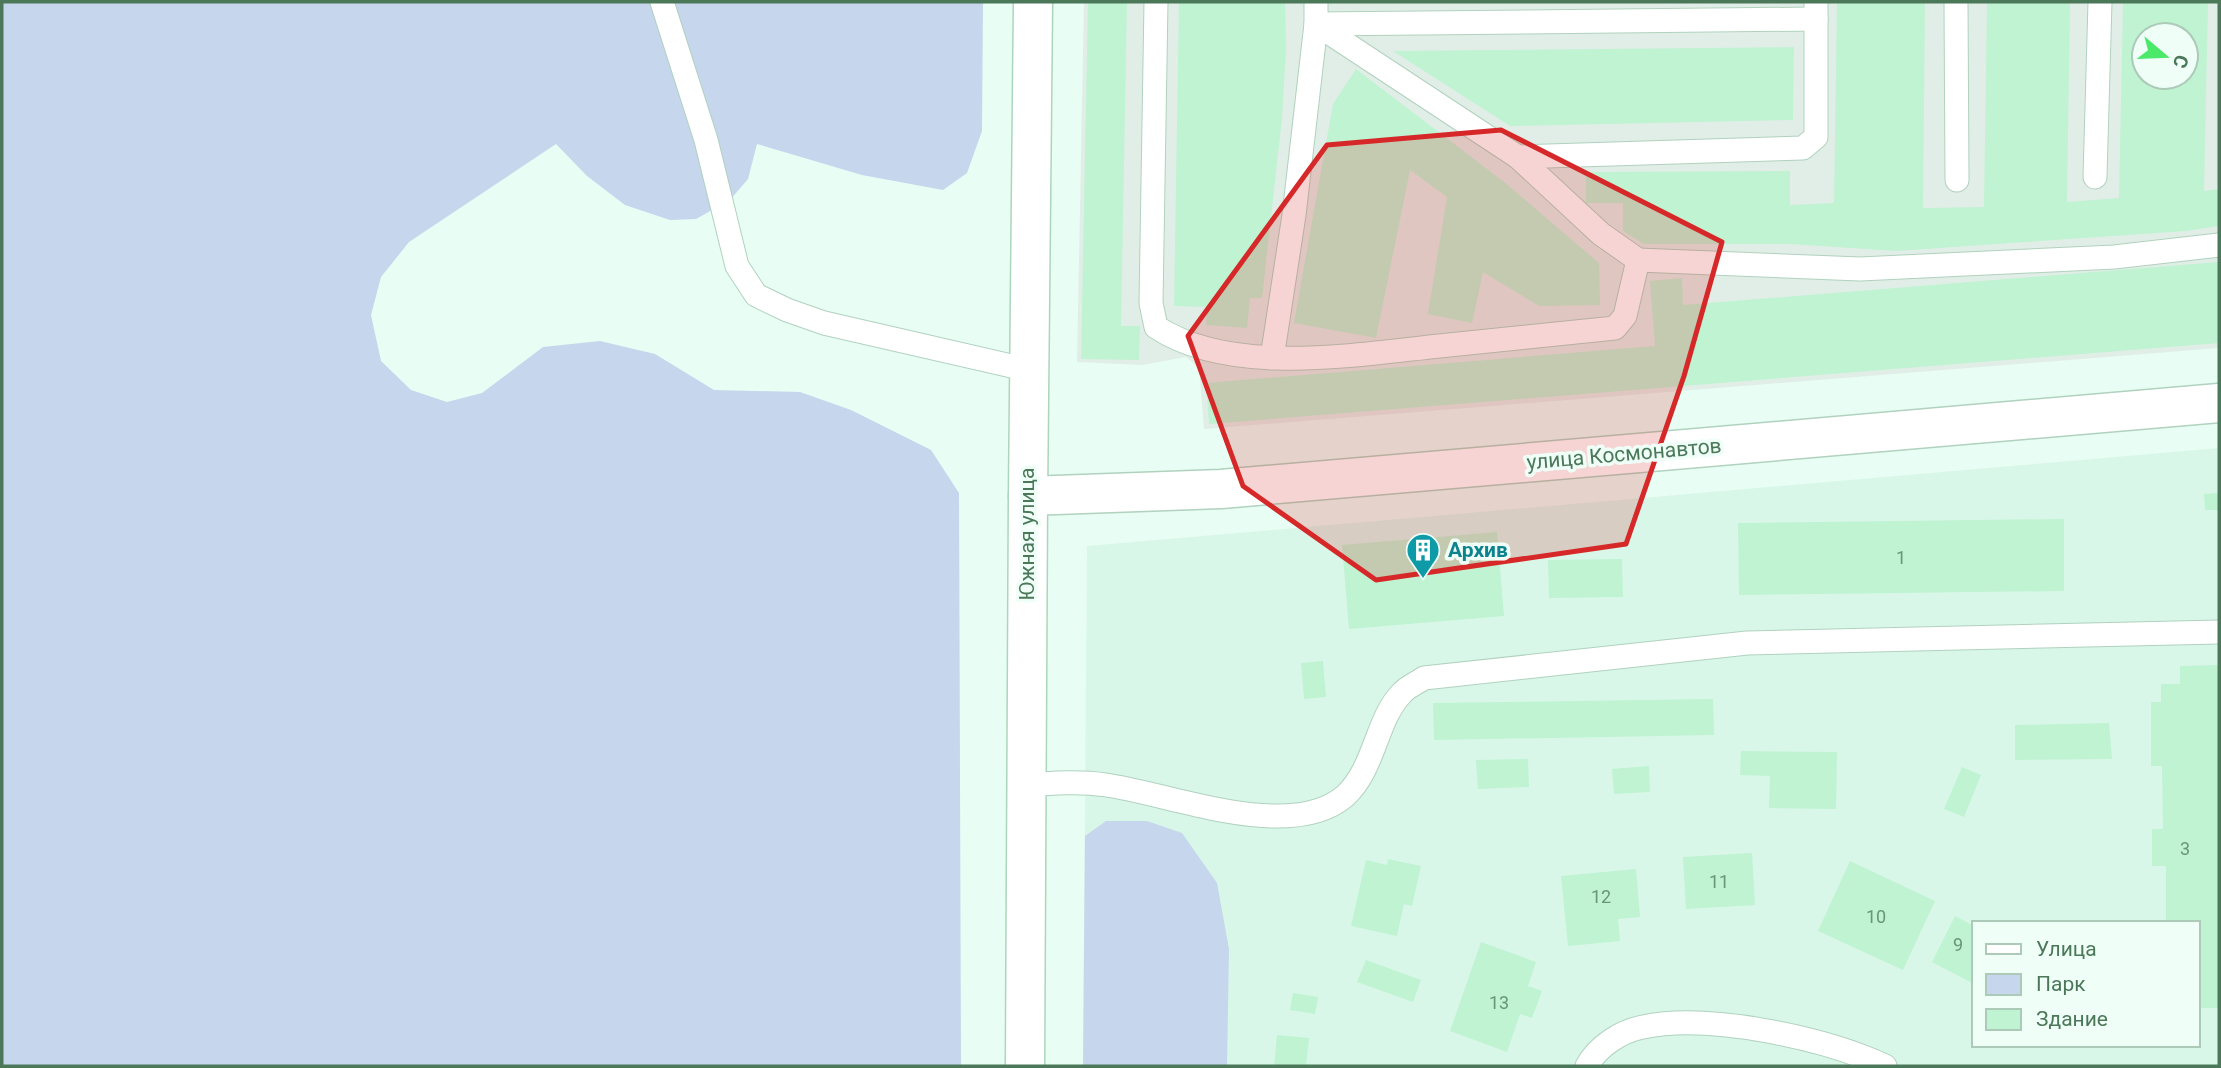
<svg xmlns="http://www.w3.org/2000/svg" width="2221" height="1068" font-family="Roboto,sans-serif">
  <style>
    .residential { fill: #d9f7e9; fill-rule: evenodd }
    .industrial { fill: #e1eee7; fill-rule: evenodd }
    .green { fill: #c6d6ec }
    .building { fill: #bff3d2; fill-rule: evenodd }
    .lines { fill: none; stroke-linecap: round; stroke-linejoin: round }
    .service-casing { stroke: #b0d2be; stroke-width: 25 }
    .minor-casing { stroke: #b0d2be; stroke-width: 41 }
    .secondary-casing { stroke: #add5bd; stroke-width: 41 }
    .service { stroke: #fff; stroke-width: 23 }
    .minor { stroke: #fff; stroke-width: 38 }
    .secondary { stroke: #fff; stroke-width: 38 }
    .marked { fill: #d62828; fill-opacity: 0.2; stroke: #d62828; stroke-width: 5; stroke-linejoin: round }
    .labels { text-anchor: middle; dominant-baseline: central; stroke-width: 7; stroke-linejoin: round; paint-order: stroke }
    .number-label { font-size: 18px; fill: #689777 }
    .street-label { font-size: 21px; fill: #4b7859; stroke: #effff8 }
    .culture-label { font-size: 21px; font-weight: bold; fill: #0d838f; stroke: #effff8; text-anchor: start }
  </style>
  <rect width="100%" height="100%" fill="#e8fdf4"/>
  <path class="residential" d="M 2219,448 L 2219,1066 L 1083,1066 L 1087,546 ZM 1974,923 L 2198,923 L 2198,1045 L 1974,1045 Z"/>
  <path class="industrial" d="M 1084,2 L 2219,2 L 2219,348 L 1204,429 L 1199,368 L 1186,357 L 1142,365 L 1077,362 ZM 2144,35 L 2186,35 L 2186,77 L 2144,77 Z"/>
  <g class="green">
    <path d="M 2,2 L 983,2 L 982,131 L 967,173 L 943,190 L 862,175 L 757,144 L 748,179 L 730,200 L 696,219 L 670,220 L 625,205 L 587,176 L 556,144 L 409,242 L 381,277 L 371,315 L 381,361 L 411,390 L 447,402 L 482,393 L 543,347 L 600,341 L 655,354 L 714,390 L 800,392 L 851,410 L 931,450 L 959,493 L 961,1066 L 2,1066 Z"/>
    <path d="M 1106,821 L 1147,821 L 1182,833 L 1217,883 L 1229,949 L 1227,1066 L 1083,1066 L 1085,836 Z"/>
  </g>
  <g class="building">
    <path d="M 1088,2 L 1127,2 L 1121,326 L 1140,326 L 1139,360 L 1081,359 Z"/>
    <path d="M 1179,2 L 1285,2 L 1286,49 L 1282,118 L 1262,298 L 1250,298 L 1247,328 L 1206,325 L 1207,307 L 1174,306 Z"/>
    <path d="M 1837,2 L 1925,2 L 1923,208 L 1984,207 L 1987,2 L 2070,2 L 2067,202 L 2119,198 L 2123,2 L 2208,2 L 2204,191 L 2219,189 L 2219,226 L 2186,231 L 1896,251 L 1791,244 L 1644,244 L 1623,231 L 1623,203 L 1586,203 L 1586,172 L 1790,171 L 1790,205 L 1834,203 ZM 2144,35 L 2186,35 L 2186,77 L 2144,77 Z"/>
    <path d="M 1794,47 L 1793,120 L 1510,126 L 1393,51 Z"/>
    <path d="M 1356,69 L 1504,182 L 1599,263 L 1600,305 L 1539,306 L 1483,272 L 1472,323 L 1428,314 L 1447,197 L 1410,170 L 1376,338 L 1294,323 L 1333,104 Z"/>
    <path d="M 2219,262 L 2219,343 L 1209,424 L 1206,383 L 1655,346 L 1650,281 L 1682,278 L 1683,305 Z"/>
    <path d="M 2219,493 L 2219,510 L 2205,510 L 2204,494 Z"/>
    <path d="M 2064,519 L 2064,591 L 1739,595 L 1738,523 Z"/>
    <path d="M 1497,532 L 1504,616 L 1349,629 L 1342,545 Z"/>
    <path d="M 1622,559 L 1623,597 L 1549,598 L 1548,560 Z"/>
    <path d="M 1323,661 L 1326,697 L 1304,699 L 1301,663 Z"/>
    <path d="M 2219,665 L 2219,1008 L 2198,1008 L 2198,923 L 2166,923 L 2166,866 L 2152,866 L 2152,829 L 2163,829 L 2162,766 L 2151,766 L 2151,702 L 2161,702 L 2161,684 L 2180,684 L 2180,666 Z"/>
    <path d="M 1713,699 L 1714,735 L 1434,740 L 1433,703 Z"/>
    <path d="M 2109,723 L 2112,759 L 2015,760 L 2015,725 Z"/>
    <path d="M 1741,751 L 1837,752 L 1836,809 L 1769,808 L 1770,776 L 1740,775 Z"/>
    <path d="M 1528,759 L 1529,787 L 1478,789 L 1476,760 Z"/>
    <path d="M 1649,766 L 1650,792 L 1614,794 L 1612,769 Z"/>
    <path d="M 1962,767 L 1981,775 L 1964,817 L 1944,809 Z"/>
    <path d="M 1752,853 L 1755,905 L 1686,909 L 1683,857 Z"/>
    <path d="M 1388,859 L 1421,866 L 1412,906 L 1404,904 L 1397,936 L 1351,926 L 1366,860 L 1387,865 Z"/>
    <path d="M 1850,861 L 1935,901 L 1903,970 L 1818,931 Z"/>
    <path d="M 1636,869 L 1640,917 L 1618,919 L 1620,941 L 1568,946 L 1561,876 Z"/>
    <path d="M 1955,916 L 1974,926 L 1974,984 L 1932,962 Z"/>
    <path d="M 1481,942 L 1536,962 L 1528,986 L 1542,991 L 1532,1018 L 1520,1014 L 1507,1052 L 1450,1031 Z"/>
    <path d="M 1366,960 L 1421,980 L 1413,1002 L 1357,982 Z"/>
    <path d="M 1293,993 L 1318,997 L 1315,1014 L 1290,1010 Z"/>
    <path d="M 1277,1035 L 1309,1038 L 1306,1066 L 1274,1066 Z"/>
  </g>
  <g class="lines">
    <defs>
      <g id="service">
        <path d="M 662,2 L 706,140 L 737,266 L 756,295 L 787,310 L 824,323 L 1029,370"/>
        <path d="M 1156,2 L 1151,303 L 1156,327 C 1231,376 1354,355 1439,346 C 1498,340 1556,334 1615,328 L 1625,316 L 1638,260 L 1860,269 L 2114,257 L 2219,245"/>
        <path d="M 1316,2 L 1316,24 L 1816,19"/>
        <path d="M 1956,2 L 1957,180"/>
        <path d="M 1518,157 L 1601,234 L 1638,260"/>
        <path d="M 2095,177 L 2100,2"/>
        <path d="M 1272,358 L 1294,215 L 1316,24 L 1518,157 L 1803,148 L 1816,137 L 1816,2"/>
        <path d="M 1026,785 C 1052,783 1080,781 1106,785 C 1171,794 1290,843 1345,796 C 1375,769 1376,719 1402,693 C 1407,687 1417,683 1424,678 L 1747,643 L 2219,632"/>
        <path d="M 1587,1066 C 1597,1047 1621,1031 1643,1027 C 1709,1013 1824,1038 1885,1066"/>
      </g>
      <path id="minor" d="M 1028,496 L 1221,489 L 2219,403"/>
      <path id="secondary" d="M 1025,1066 L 1028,496 L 1033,2"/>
    </defs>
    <use href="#service" class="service-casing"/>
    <use href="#minor" class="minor-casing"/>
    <use href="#secondary" class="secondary-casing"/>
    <use href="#service" class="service"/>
    <use href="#minor" class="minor"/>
    <use href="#secondary" class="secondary"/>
  </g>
  <path class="marked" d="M 1501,130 L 1722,242 L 1684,376 L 1626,544 L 1376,580 L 1243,486 L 1188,336 L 1327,145 Z"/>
  <defs>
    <symbol id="building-pin" viewBox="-11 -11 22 30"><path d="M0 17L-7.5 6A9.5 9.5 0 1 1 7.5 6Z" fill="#0f9aa8" stroke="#effff8"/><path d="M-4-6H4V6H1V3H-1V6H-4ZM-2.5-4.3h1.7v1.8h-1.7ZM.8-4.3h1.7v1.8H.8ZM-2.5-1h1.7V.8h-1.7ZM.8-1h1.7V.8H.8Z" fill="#fff"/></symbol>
  </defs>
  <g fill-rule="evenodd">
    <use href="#building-pin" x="1404" y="531" width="38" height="52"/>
  </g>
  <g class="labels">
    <g class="number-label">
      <text x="1901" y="557">1</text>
      <text x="2185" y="848">3</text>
      <text x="1719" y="881">11</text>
      <text x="1601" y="896">12</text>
      <text x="1876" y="916">10</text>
      <text x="1958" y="944">9</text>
      <text x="1499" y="1002">13</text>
    </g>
    <g class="street-label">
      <text transform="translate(1624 454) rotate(-5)">улица Космонавтов</text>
      <text transform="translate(1027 534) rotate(-90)">Южная улица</text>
    </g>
    <g class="culture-label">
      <text x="1448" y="550">Архив</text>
    </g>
  </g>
  <rect width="2221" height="1068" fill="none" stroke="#4b7859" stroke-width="7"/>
  <rect x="1972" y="921" width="228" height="126" fill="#effff8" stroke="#adc9b8" stroke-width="2"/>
  <rect x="1986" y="944" width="35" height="10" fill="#ffffff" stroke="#adc9b8" stroke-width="2"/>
  <text x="2036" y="956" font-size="21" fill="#4b7859">Улица</text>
  <rect x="1986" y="974" width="35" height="21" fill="#c6d6ec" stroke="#adc9b8" stroke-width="2"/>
  <text x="2036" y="991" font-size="21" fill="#4b7859">Парк</text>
  <rect x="1986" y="1009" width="35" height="21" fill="#bff3d2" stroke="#adc9b8" stroke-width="2"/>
  <text x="2036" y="1026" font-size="21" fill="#4b7859">Здание</text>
  <g transform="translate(2165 56) rotate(109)"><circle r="33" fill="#effff8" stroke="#adc9b8" stroke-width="2"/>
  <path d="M0-5L12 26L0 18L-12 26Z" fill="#4be969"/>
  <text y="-10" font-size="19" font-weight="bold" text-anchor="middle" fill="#4b7859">С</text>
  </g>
</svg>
